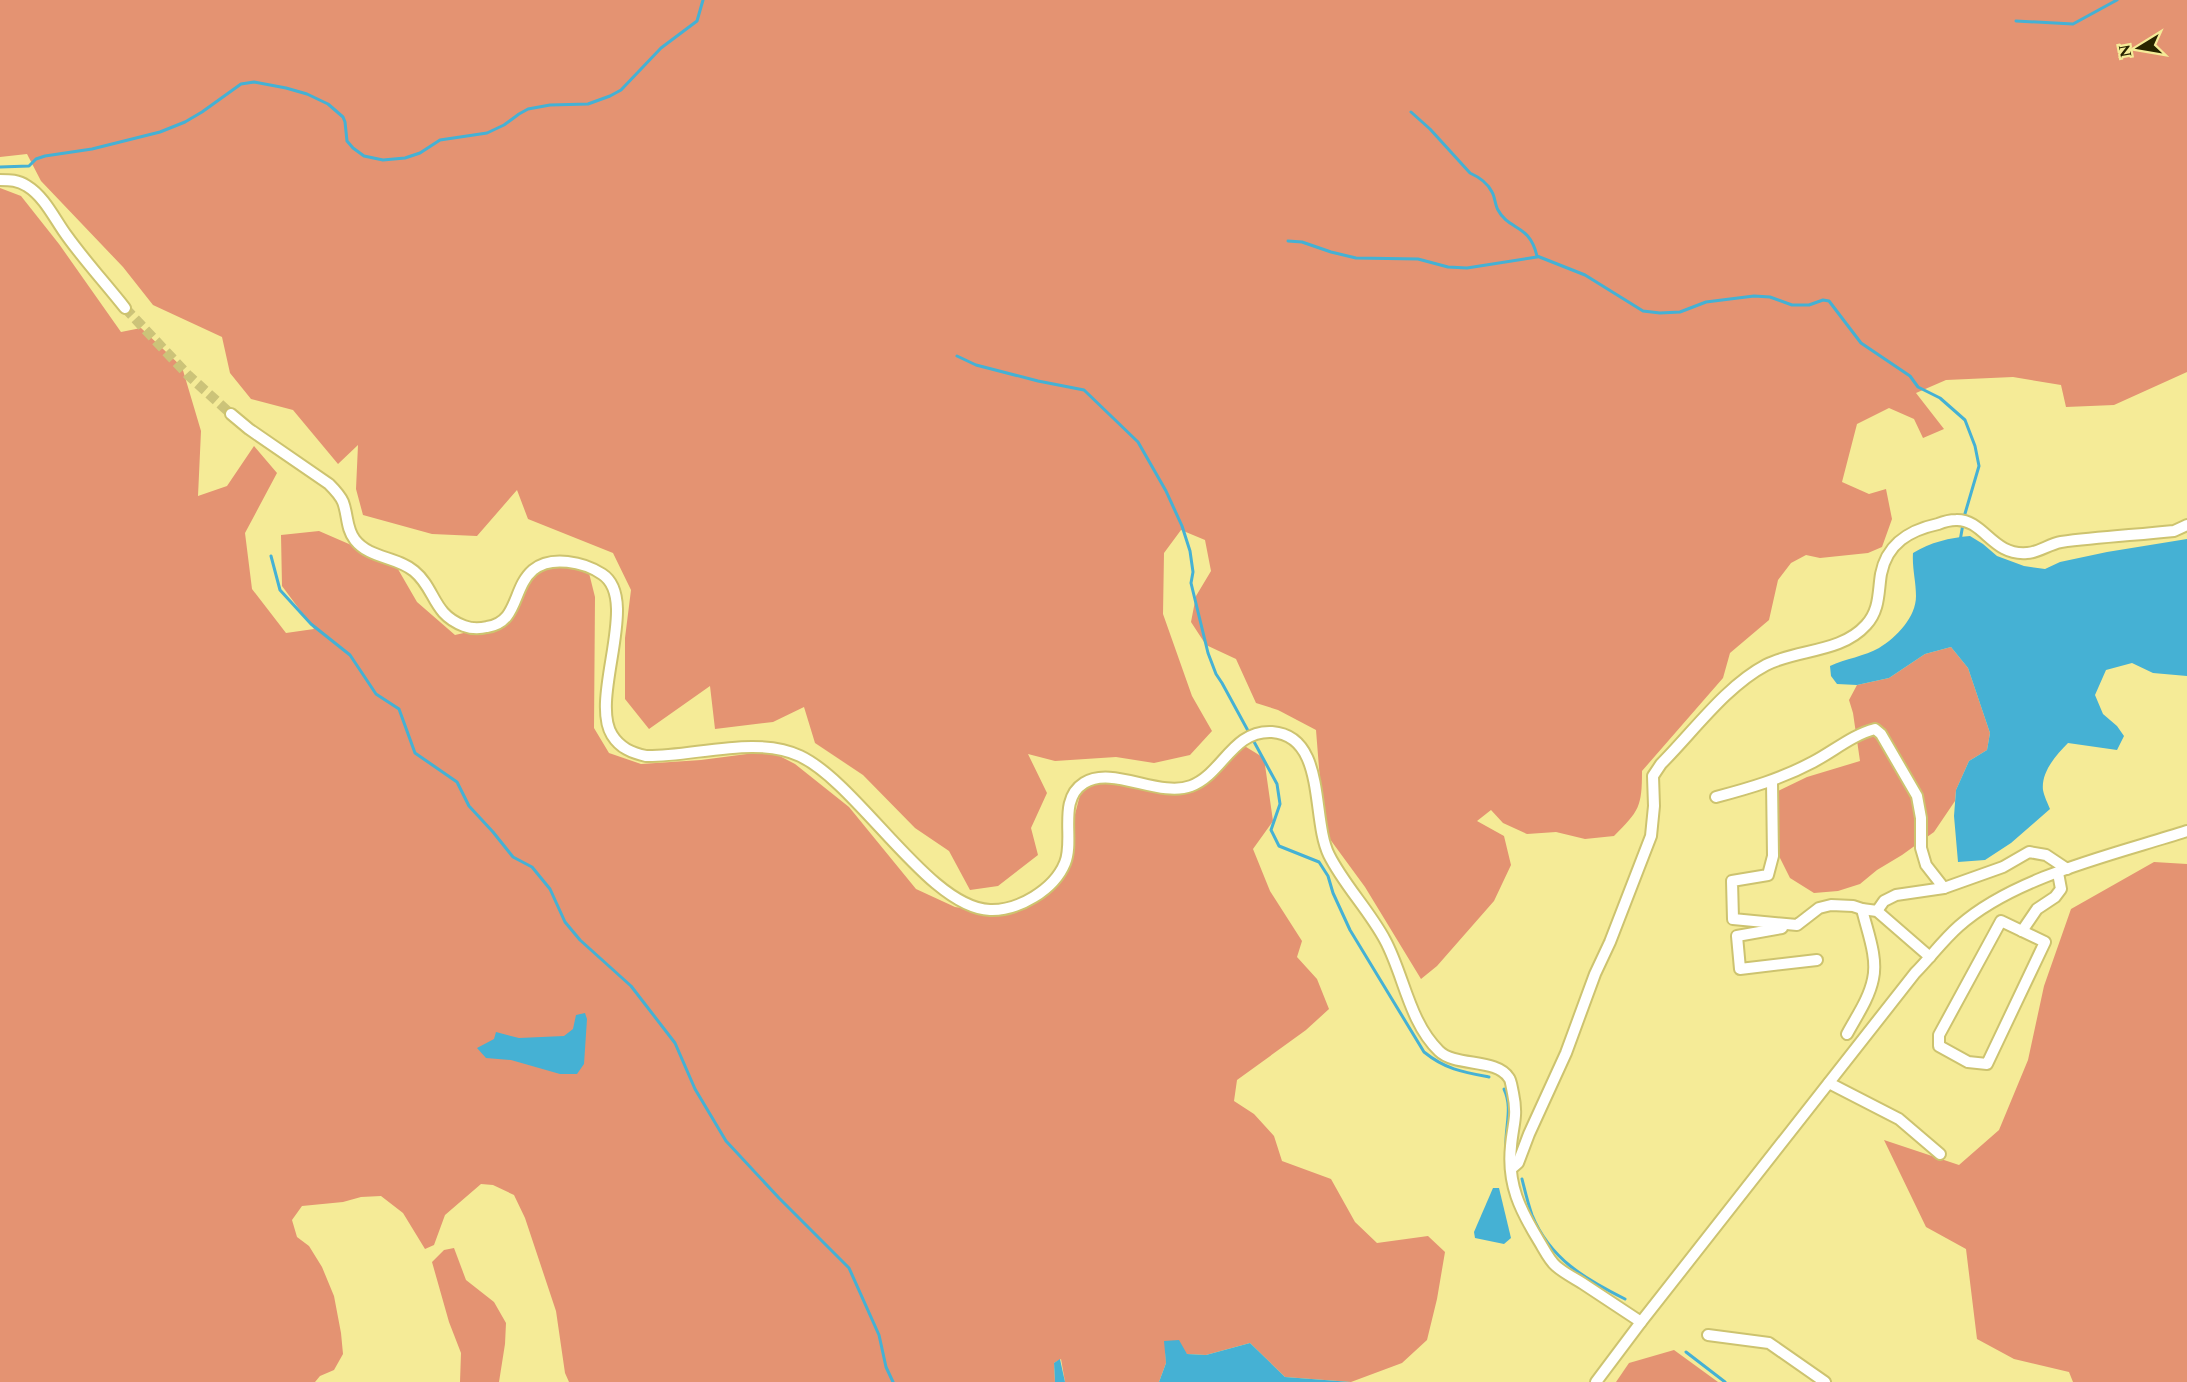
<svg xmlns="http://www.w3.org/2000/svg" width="2187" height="1382" font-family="Spectral,serif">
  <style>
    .forest { fill: #e49372 }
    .water { fill: #45b1d4 }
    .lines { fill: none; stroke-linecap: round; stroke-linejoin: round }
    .stream { stroke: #45b1d4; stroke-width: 3 }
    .minor-tunnel { stroke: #ccc379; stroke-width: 10; stroke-dasharray: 10 5; stroke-linecap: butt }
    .minor-casing { stroke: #cdc36f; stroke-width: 14 }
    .minor { stroke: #fff; stroke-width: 10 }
  </style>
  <rect width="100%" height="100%" fill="#f5eb97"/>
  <g class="forest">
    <path d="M 0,0 L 2187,0 L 2187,372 L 2114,405 L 2066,407 L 2061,385 L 2013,377 L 1946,380 L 1916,393 L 1944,429 L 1923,438 L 1914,419 L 1889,408 L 1857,424 L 1842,482 L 1869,494 L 1886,489 L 1892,519 L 1882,547 L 1868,553 L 1820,558 L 1806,555 L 1791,563 L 1778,580 L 1769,620 L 1730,653 L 1723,678 L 1642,771 C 1642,807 1639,811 1614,836 L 1585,839 L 1556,832 L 1527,834 L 1503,823 L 1491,810 L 1477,821 L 1504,836 L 1511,865 L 1494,901 L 1437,966 L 1421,979 L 1365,887 L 1324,831 L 1316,730 L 1278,710 L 1256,703 L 1236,659 L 1206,645 L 1191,622 L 1196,596 L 1211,571 L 1205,540 L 1181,530 L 1164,553 L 1163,614 L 1192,696 L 1212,731 L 1190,755 L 1154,763 L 1116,757 L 1055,761 L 1028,754 L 1047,793 L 1031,828 L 1038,855 L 998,886 L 970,890 L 949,851 L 915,828 L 863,775 L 815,743 L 804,707 L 773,722 L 715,729 L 710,686 L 649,729 L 625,699 L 625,638 L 631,590 L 613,553 L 528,519 L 517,490 L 477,536 L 432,534 L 363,515 L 356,489 L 358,445 L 338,464 L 293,410 L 251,399 L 230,373 L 222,337 L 153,305 L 123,267 L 41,181 L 27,154 L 0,157 Z"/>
    <path d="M 0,188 L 21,196 L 59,244 L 121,332 L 141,328 L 182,367 L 201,431 L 198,496 L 227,486 L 254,446 L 277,473 L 245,533 L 252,589 L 286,633 L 314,629 L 282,586 L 281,535 L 319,531 L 395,564 L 417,602 L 455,635 L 498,625 L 534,570 L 563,564 L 589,573 L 595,597 L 594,728 L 609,753 L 641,764 L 701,760 L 770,751 L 795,764 L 849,807 L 916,889 L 955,907 L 1003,914 L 1036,900 L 1071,860 L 1073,822 L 1081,791 L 1096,776 L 1162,786 L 1194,782 L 1238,742 L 1264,758 L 1273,821 L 1253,849 L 1270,891 L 1302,941 L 1297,957 L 1317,979 L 1329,1009 L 1306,1030 L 1237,1080 L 1234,1101 L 1254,1114 L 1274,1136 L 1282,1161 L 1331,1179 L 1355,1222 L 1377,1243 L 1428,1236 L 1445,1252 L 1437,1299 L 1427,1340 L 1402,1363 L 1351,1382 L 1285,1377 L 1250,1343 L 1206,1355 L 1187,1354 L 1165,1342 L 1166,1363 L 1159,1382 L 1065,1382 L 1061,1359 L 1054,1363 L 1055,1382 L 569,1382 L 565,1373 L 556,1311 L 525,1218 L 514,1195 L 493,1185 L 481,1184 L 445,1215 L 434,1245 L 425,1249 L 403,1213 L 381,1196 L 361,1197 L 343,1202 L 302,1206 L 292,1220 L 297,1237 L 309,1246 L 322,1267 L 334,1296 L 341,1333 L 343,1354 L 334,1370 L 320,1376 L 315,1382 L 0,1382 Z"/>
    <path d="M 1951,647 L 1968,668 L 1990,733 L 1987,750 L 1969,761 L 1956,790 L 1955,801 L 1934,832 L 1902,855 L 1877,870 L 1860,884 L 1838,891 L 1814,893 L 1790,878 L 1777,852 L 1771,824 L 1778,791 L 1807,777 L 1860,761 L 1853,713 L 1849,700 L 1857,685 L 1889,678 L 1925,654 Z"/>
    <path d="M 2154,862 L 2187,864 L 2187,1382 L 2073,1382 L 2069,1372 L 2014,1359 L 1977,1339 L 1966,1249 L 1926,1227 L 1884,1140 L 1959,1165 L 1999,1130 L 2028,1060 L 2044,986 L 2071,909 Z"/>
    <path d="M 454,1248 L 466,1280 L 494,1302 L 506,1323 L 505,1344 L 499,1382 L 460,1382 L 461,1353 L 449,1322 L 432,1262 L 444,1250 Z"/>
    <path d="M 1674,1350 L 1718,1382 L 1616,1382 L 1629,1363 Z"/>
  </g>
  <g class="water">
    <path d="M 1970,536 L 1983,544 L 1997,556 L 2024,566 L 2045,569 L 2060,562 L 2107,552 L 2187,539 L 2187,676 L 2153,673 L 2132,663 L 2106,670 L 2095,695 L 2103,714 L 2117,726 L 2124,736 L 2117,750 L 2068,743 C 2056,755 2041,772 2043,790 C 2044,796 2048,804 2050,809 L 2011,843 L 1985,860 L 1958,862 L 1954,816 L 1956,790 L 1969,761 L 1987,750 L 1990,733 L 1968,668 L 1951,647 L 1925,654 L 1889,678 L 1857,685 L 1837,684 L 1831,676 L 1830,666 C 1845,659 1865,656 1879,648 C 1897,637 1916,617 1916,596 C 1916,581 1912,568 1913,553 C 1931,542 1949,538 1970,536 Z"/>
    <path d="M 585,1013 L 587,1019 L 584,1064 L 577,1074 L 560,1074 L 511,1060 L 486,1058 L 477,1048 L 494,1039 L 496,1032 L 519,1038 L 564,1036 L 573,1029 L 576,1015 Z"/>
    <path d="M 1493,1188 L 1499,1188 L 1511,1238 L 1504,1244 L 1475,1238 L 1474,1232 Z"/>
    <path d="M 1179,1340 L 1187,1354 L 1206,1355 L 1250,1343 L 1285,1377 L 1351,1382 L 1159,1382 L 1166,1363 L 1164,1341 Z"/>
    <path d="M 1060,1359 L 1065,1382 L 1055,1382 L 1054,1363 Z"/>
  </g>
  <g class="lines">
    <g class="stream">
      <path d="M 2016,21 L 2073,24 L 2117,0"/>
      <path d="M 1411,112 L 1430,129 L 1470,173 C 1479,177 1488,184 1492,192 C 1495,197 1495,205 1498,210 C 1509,231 1529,223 1537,256 L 1585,275 L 1643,311 L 1660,313 L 1680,312 L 1706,302 L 1754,296 L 1770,297 L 1792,305 L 1809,305 L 1823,300 L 1829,301 L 1861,343 L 1910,376 L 1918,387 L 1940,398 L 1965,420 L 1975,446 L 1979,466 L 1964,517"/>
      <path d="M 0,167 L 29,166 L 36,159 L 45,156 L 92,149 L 160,132 L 185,122 L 202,112 L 241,84 L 254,82 L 286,88 L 307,94 L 328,104 L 343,117 L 345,122 L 347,141 L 353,148 L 364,156 L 383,160 L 405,158 L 420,153 L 440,140 L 487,133 L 504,125 L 519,114 L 528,109 L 550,105 L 588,104 L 610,96 L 621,90 L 661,48 L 697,21 L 703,0"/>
      <path d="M 1288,241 L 1302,242 L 1331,252 L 1356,258 L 1418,259 L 1448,267 L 1467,268 L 1537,257"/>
      <path d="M 957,356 L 976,365 L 1038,381 L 1084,390 L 1138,442 L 1166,491 L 1182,526 L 1190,551 L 1193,572 L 1191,583 L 1208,653 L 1216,674 L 1222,683 L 1277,784 L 1280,804 L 1271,830 L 1279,846 L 1319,862 L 1328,876 L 1333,893 L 1350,930 L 1424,1052 C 1445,1069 1462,1072 1489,1077"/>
      <path d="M 1960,541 L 1963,524"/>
      <path d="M 271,556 L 280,590 L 311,624 L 350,655 L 376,694 L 399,709 L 415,753 L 457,782 L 469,806 L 493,832 L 513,857 L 532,867 L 550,889 L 565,922 L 580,940 L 631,986 L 675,1043 L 695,1089 L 726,1141 L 779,1198 L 849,1268 L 879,1335 L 886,1367 L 893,1382"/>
      <path d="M 1504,1089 C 1513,1108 1505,1126 1506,1146"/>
      <path d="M 1522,1179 C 1525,1191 1528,1204 1532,1215 C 1550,1259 1585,1279 1625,1299"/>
      <path d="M 1686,1352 L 1725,1382"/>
    </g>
    <path class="minor-tunnel" d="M 125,308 L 188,375 L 231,414"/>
    <defs>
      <g id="minor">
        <path d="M 0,180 C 10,180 18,180 27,186 C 45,197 55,220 67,236 C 85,261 106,284 125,308"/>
        <path d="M 231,414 L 249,429 L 329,484 C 335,490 340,495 343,502 C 348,515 346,529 355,540 C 370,559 396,556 414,571 C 436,589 432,614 464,626 C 472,629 479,629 487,627 C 519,622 512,588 533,570 C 551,555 584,562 602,574 C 641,599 589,698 612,735 C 620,748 632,753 646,756 C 692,757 757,735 800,756 C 859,784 929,908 990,910 C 1018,911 1054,890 1065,863 C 1075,839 1057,800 1084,783 C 1112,765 1159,798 1191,786 C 1223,774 1232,730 1272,732 C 1327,736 1311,819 1329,855 C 1344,885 1369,910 1385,940 C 1404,975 1409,1022 1439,1051 C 1455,1067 1497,1058 1509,1078 C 1511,1080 1512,1089 1513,1093 C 1518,1117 1513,1123 1511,1146 C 1507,1184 1520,1210 1539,1241 C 1544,1249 1549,1260 1556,1266 C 1564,1273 1574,1278 1582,1283 C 1602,1296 1621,1309 1641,1322"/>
        <path d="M 1772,782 L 1773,856 L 1768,875 L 1732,881 L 1733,919 L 1797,925 L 1819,908 L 1831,905 L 1853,906 L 1862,909 L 1877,911 L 1930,957"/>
        <path d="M 1716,797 C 1750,788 1781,779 1813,762 C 1834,751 1852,735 1875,729 L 1881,734 L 1917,796 L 1921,818 L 1921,848 L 1926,865 L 1944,888"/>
        <path d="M 1877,911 L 1884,901 L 1896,895 L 1944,888 L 2003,867 L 2029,852 L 2046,855 L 2067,869"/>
        <path d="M 2001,921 L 2045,942 L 1987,1064 L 1968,1062 L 1939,1046 L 1939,1035 Z"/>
        <path d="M 1782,928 L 1737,936 L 1740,969 L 1817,960"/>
        <path d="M 2022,931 L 2037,909 L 2055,897 L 2061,889 L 2058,873"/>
        <path d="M 1847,1034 C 1856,1017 1869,999 1873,979 C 1878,957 1867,931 1862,909"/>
        <path d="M 1829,1083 L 1899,1119 L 1940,1154"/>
        <path d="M 1511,1169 L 1518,1163 L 1529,1134 L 1566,1053 L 1595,974 L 1610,942 L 1651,836 L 1654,806 L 1653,776 L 1661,764 C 1693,732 1726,686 1766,665 C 1797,649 1841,653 1866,625 C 1880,610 1878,592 1881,574 C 1887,543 1910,530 1938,524 C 1943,522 1950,520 1956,520 C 1984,519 1992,556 2027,553 C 2038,553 2049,544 2061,542 C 2098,537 2136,535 2174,531 L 2187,525"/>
        <path d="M 1708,1335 L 1769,1343 L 1825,1382"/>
        <path d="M 1596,1382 L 1641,1322 L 1915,973 C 1930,958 1943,940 1959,926 C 2015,876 2116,854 2187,831"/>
      </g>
    </defs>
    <use href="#minor" class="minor-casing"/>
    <use href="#minor" class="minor"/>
  </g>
  <g transform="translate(2139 48) rotate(259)" stroke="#f5eb97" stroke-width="4.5" paint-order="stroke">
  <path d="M0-4.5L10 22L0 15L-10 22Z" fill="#282400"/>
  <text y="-9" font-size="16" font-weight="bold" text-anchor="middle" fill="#282400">N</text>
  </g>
</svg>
